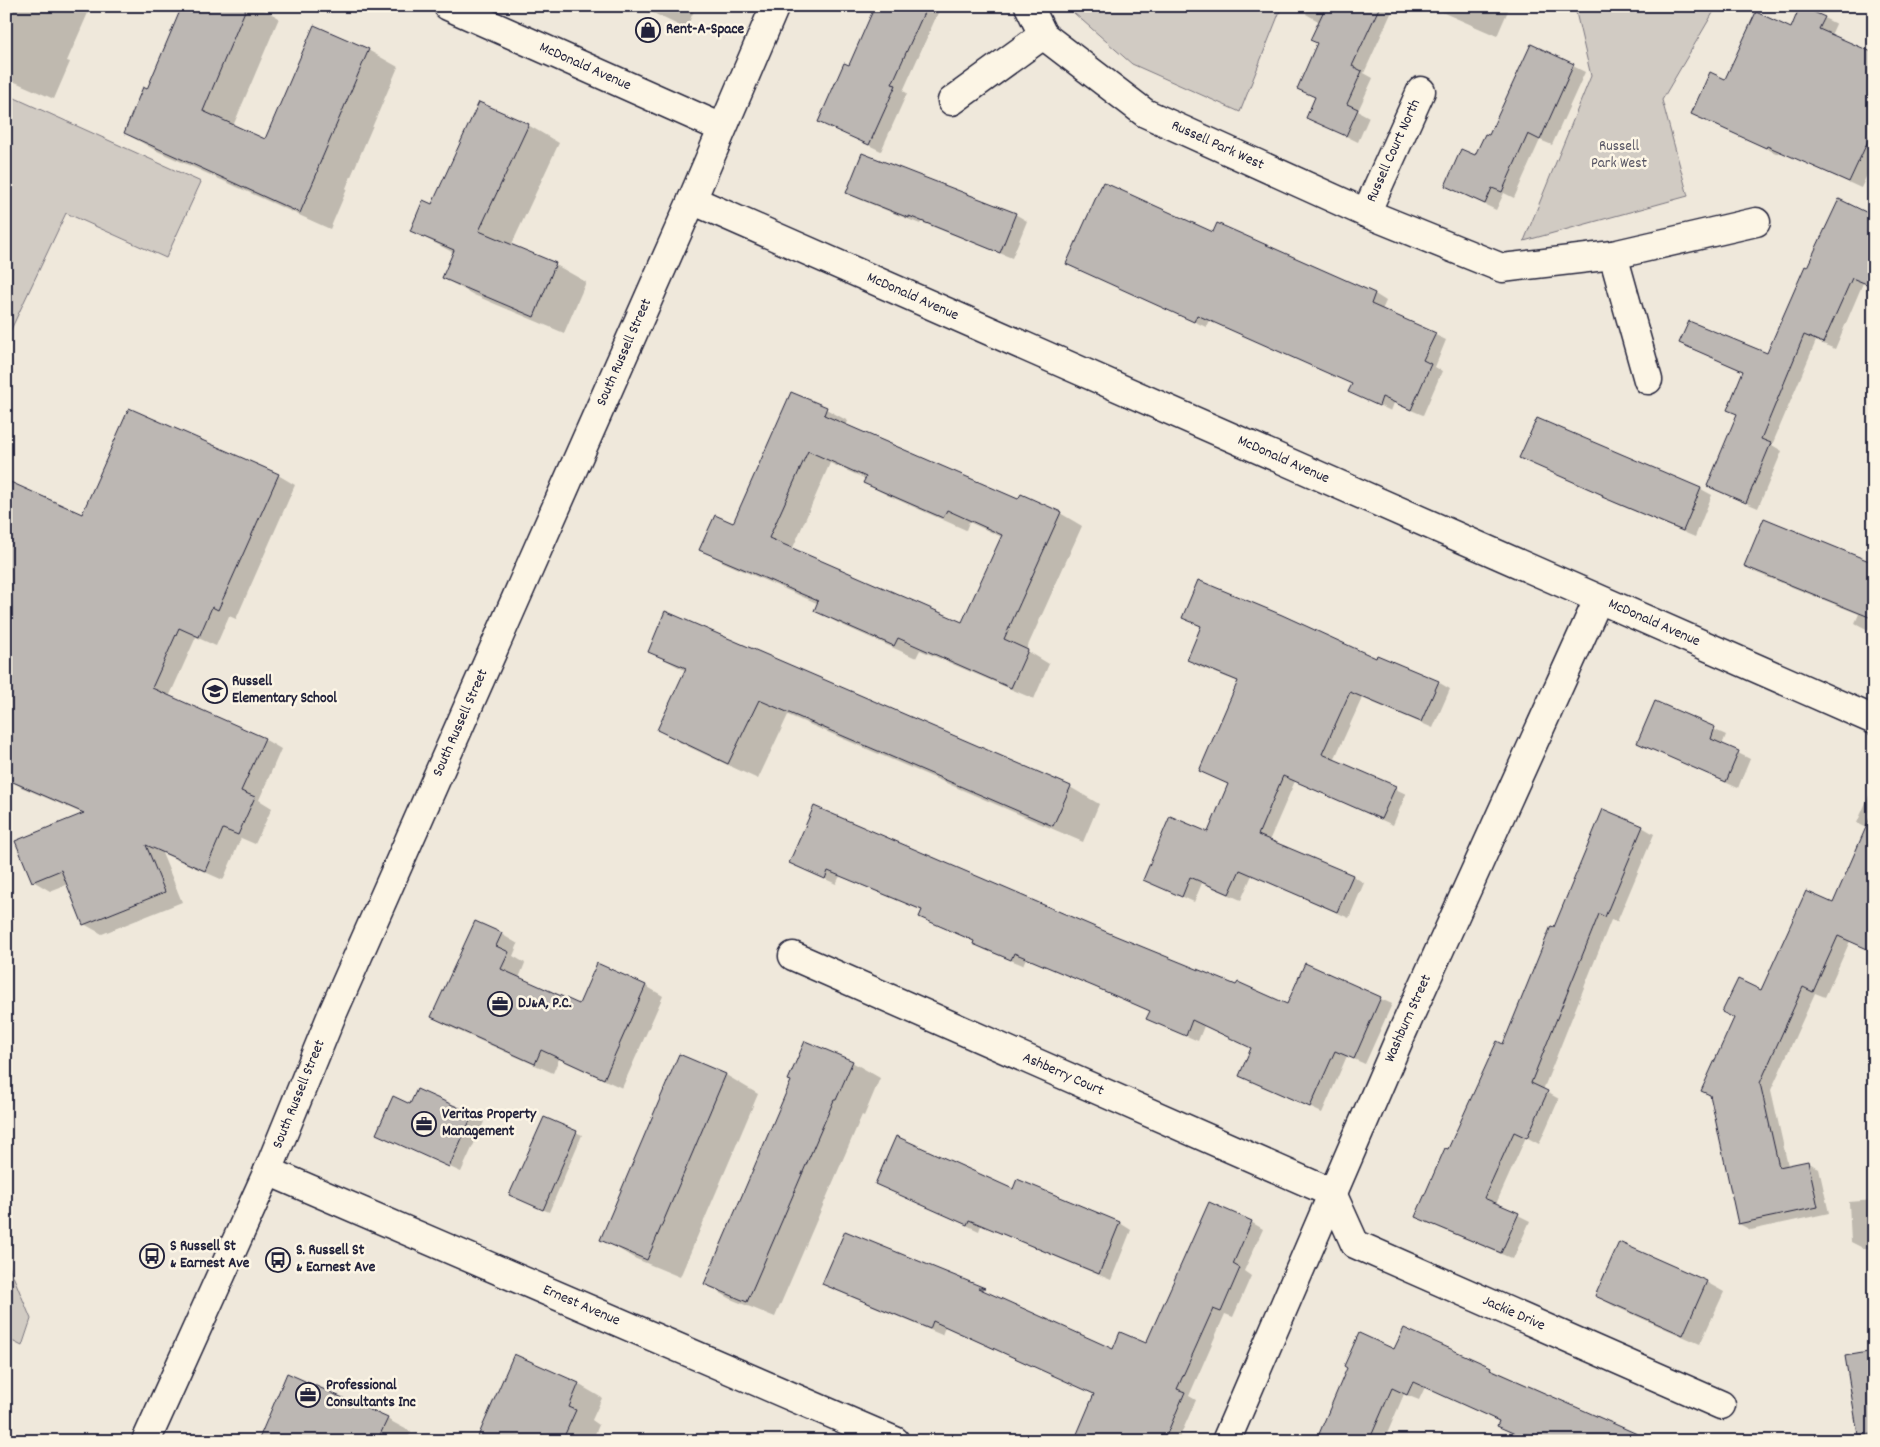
<svg xmlns="http://www.w3.org/2000/svg" width="1880" height="1447" font-family="Dekko,sans-serif">
  <style>
    .green { fill: #d1cbc3; stroke: #7a767f }
    .shadow { fill: #0003; fill-rule: evenodd }
    .building { fill: #bcb7b3; stroke: #22223b; fill-rule: evenodd }
    .lines { fill: none; stroke-linecap: round; stroke-linejoin: round }
    .minor-casing { stroke: #22223b; stroke-width: 31 }
    .secondary-casing { stroke: #22223b; stroke-width: 31 }
    .minor { stroke: #fcf5e5; stroke-width: 28 }
    .secondary { stroke: #fcf5e5; stroke-width: 28 }
    .labels { text-anchor: middle; dominant-baseline: central; stroke-width: 5; stroke-linejoin: round; paint-order: stroke }
    .poi-label { font-size: 15px; font-weight: bold; fill: #22223b; stroke: #fcf5e5; text-anchor: start }
    .street-label { font-size: 15px; fill: #22223b; stroke: #fcf5e5 }
    .park-label { font-size: 15px; fill: #575564; stroke: #fcf5e5 }
  </style>
  <rect width="100%" height="100%" fill="#efe8db"/>
  <filter id="ink" filterUnits="userSpaceOnUse"><feTurbulence type="fractalNoise" baseFrequency=".02" numOctaves="2"/><feDisplacementMap in="SourceGraphic" scale="10" xChannelSelector="R" yChannelSelector="G"/><feConvolveMatrix kernelMatrix="1 2 1 2 8 2 1 2 1" color-interpolation-filters="sRGB"/></filter>
  <g filter="url(#ink)">
    <g class="green">
      <path d="M 1066,6 L 1282,6 L 1240,112 L 1132,64 Z"/>
      <path d="M 1571,6 L 1717,6 L 1662,100 L 1688,196 L 1524,241 L 1591,76 L 1575,8 Z"/>
      <path d="M 6,94 L 201,182 L 166,258 L 66,213 L 6,340 Z"/>
      <path d="M 6,1259 L 31,1319 L 22,1346 L 12,1341 L 6,1353 Z"/>
    </g>
    <g class="shadow">
      <path d="M 6,6 L 91,6 L 67,61 L 70,62 L 54,99 L 6,78 Z"/>
      <path d="M 183,6 L 258,6 L 279,18 L 233,126 L 265,141 L 315,27 L 368,50 L 398,67 L 346,188 L 347,189 L 330,229 L 155,150 L 125,133 L 147,90 Z"/>
      <path d="M 639,6 L 696,6 L 686,29 Z"/>
      <path d="M 877,6 L 941,6 L 903,91 L 907,93 L 881,151 L 820,122 L 849,67 Z"/>
      <path d="M 1309,6 L 1388,6 L 1393,9 L 1364,73 L 1373,78 L 1358,111 L 1369,117 L 1358,142 L 1307,117 L 1316,98 L 1298,88 L 1319,44 L 1320,22 L 1306,14 Z"/>
      <path d="M 1428,6 L 1510,6 L 1497,36 Z"/>
      <path d="M 1824,18 L 1836,24 L 1831,35 L 1874,54 L 1874,160 L 1861,188 L 1779,151 L 1778,154 L 1693,114 L 1726,81 Z"/>
      <path d="M 1532,46 L 1585,72 L 1552,145 L 1540,140 L 1514,198 L 1504,193 L 1496,210 L 1446,186 L 1476,156 L 1490,137 Z"/>
      <path d="M 480,103 L 528,125 L 559,143 L 511,246 L 556,265 L 586,282 L 564,333 L 474,295 L 443,278 L 454,253 L 412,231 L 433,206 Z"/>
      <path d="M 848,193 L 1015,214 L 1027,221 L 1012,258 L 921,222 L 920,224 L 859,199 Z"/>
      <path d="M 1874,217 L 1874,288 L 1863,283 L 1835,349 L 1816,341 L 1772,445 L 1782,451 L 1758,508 L 1720,492 L 1708,486 L 1738,415 L 1729,410 L 1744,372 L 1693,349 L 1768,354 L 1808,269 Z"/>
      <path d="M 1218,225 L 1375,294 L 1386,301 L 1382,310 L 1446,340 L 1435,367 L 1442,371 L 1423,415 L 1394,403 L 1391,411 L 1349,391 L 1353,384 L 1209,320 L 1206,327 L 1068,263 L 1214,234 Z"/>
      <path d="M 791,394 L 826,409 L 848,421 L 846,426 L 1019,501 L 1060,513 L 1082,526 L 1026,650 L 1049,664 L 1034,699 L 920,650 L 916,658 L 838,623 L 816,611 L 819,604 L 723,562 L 701,549 L 734,524 ZM 830,463 L 866,479 L 865,483 L 887,495 L 966,530 L 969,522 L 1002,537 L 963,623 L 792,550 Z"/>
      <path d="M 1537,419 L 1701,489 L 1712,495 L 1695,537 L 1615,503 L 1604,496 L 1521,457 Z"/>
      <path d="M 278,475 L 295,485 L 236,619 L 229,616 L 216,646 L 196,637 L 169,697 L 264,739 L 281,749 L 259,800 L 272,808 L 255,844 L 241,838 L 223,880 L 162,853 L 182,902 L 102,934 L 84,924 L 68,884 L 50,891 L 33,881 L 84,814 L 21,787 L 6,778 L 82,516 Z"/>
      <path d="M 1746,566 L 1874,566 L 1874,633 L 1855,623 L 1859,614 L 1757,573 Z"/>
      <path d="M 1184,618 L 1376,659 L 1438,682 L 1450,689 L 1433,728 L 1362,698 L 1334,760 L 1406,794 L 1393,825 L 1295,781 L 1269,841 L 1353,876 L 1364,883 L 1349,918 L 1252,875 L 1241,900 L 1202,883 L 1194,902 L 1144,879 L 1209,834 L 1229,785 L 1200,770 L 1239,682 L 1200,667 L 1189,660 L 1202,627 Z"/>
      <path d="M 649,651 L 1070,787 L 1099,804 L 1083,842 L 788,715 L 758,779 L 687,746 L 658,730 L 686,671 Z"/>
      <path d="M 1656,703 L 1726,735 L 1722,745 L 1750,759 L 1738,788 L 1639,743 Z"/>
      <path d="M 1874,784 L 1874,952 L 1850,941 L 1825,997 L 1815,993 L 1771,1090 L 1788,1166 L 1808,1162 L 1819,1169 L 1829,1213 L 1751,1230 L 1739,1224 L 1762,992 L 1834,905 L 1867,828 L 1857,823 Z"/>
      <path d="M 815,808 L 1116,937 L 1288,1006 L 1306,965 L 1392,1004 L 1365,1064 L 1347,1056 L 1322,1113 L 1240,1075 L 1252,1048 L 1204,1026 L 1198,1041 L 1148,1019 L 1151,1011 L 1026,958 L 1023,965 L 985,950 L 974,943 L 975,942 L 920,917 L 923,911 L 840,876 L 836,884 L 791,863 Z"/>
      <path d="M 1642,827 L 1654,834 L 1617,922 L 1611,920 L 1543,1090 L 1559,1099 L 1539,1144 L 1526,1137 L 1496,1204 L 1530,1221 L 1513,1259 L 1428,1223 L 1417,1216 L 1448,1150 L 1504,1045 L 1555,929 Z"/>
      <path d="M 501,934 L 518,944 L 513,956 L 525,963 L 519,978 L 580,1006 L 646,986 L 663,996 L 622,1088 L 559,1059 L 553,1073 L 450,1027 L 433,1017 Z"/>
      <path d="M 680,1055 L 726,1075 L 758,1094 L 680,1277 L 634,1258 L 602,1239 Z"/>
      <path d="M 852,1062 L 880,1078 L 864,1116 L 862,1115 L 775,1317 L 733,1300 L 705,1284 Z"/>
      <path d="M 411,1106 L 472,1115 L 484,1122 L 461,1172 L 377,1134 Z"/>
      <path d="M 545,1118 L 582,1135 L 549,1212 L 516,1198 Z"/>
      <path d="M 1018,1180 L 1120,1223 L 1131,1230 L 1111,1280 L 981,1225 L 979,1231 L 876,1183 L 1014,1191 Z"/>
      <path d="M 1874,1200 L 1874,1248 L 1863,1248 L 1851,1242 L 1849,1202 Z"/>
      <path d="M 1251,1222 L 1263,1229 L 1244,1271 L 1251,1276 L 1233,1317 L 1225,1314 L 1189,1396 L 1196,1400 L 1178,1441 L 1086,1441 L 1095,1394 L 945,1327 L 942,1335 L 835,1290 L 824,1284 L 1113,1351 L 1147,1345 Z"/>
      <path d="M 1706,1282 L 1724,1292 L 1700,1344 L 1614,1306 L 1596,1296 Z"/>
      <path d="M 1395,1351 L 1490,1368 L 1650,1441 L 1530,1441 L 1499,1425 L 1500,1422 L 1425,1387 L 1419,1400 L 1404,1394 L 1384,1441 L 1317,1441 Z"/>
      <path d="M 1874,1352 L 1874,1441 L 1861,1441 L 1847,1357 Z"/>
      <path d="M 578,1384 L 602,1398 L 592,1420 L 599,1425 L 592,1441 L 477,1441 Z"/>
      <path d="M 387,1419 L 411,1432 L 407,1441 L 259,1441 Z"/>
    </g>
    <g class="building">
      <path d="M 182,6 L 247,6 L 203,111 L 265,139 L 314,25 L 369,49 L 317,170 L 318,171 L 300,213 L 124,133 L 143,87 L 147,89 Z"/>
      <path d="M 875,6 L 927,6 L 892,84 L 896,85 L 869,145 L 818,122 L 844,63 L 849,65 Z"/>
      <path d="M 1326,6 L 1380,6 L 1352,66 L 1362,71 L 1347,104 L 1358,109 L 1346,136 L 1306,118 L 1315,97 L 1297,89 L 1317,43 L 1310,40 Z"/>
      <path d="M 1800,6 L 1825,17 L 1819,29 L 1874,53 L 1874,128 L 1849,182 L 1767,146 L 1766,148 L 1691,114 L 1710,72 L 1725,79 L 1756,12 L 1791,28 Z"/>
      <path d="M 1531,44 L 1574,64 L 1540,140 L 1528,134 L 1502,192 L 1492,188 L 1485,204 L 1445,186 L 1461,149 L 1475,155 L 1485,134 L 1489,135 Z"/>
      <path d="M 479,102 L 529,124 L 479,231 L 556,263 L 534,317 L 442,278 L 454,250 L 410,231 L 423,200 L 432,204 Z"/>
      <path d="M 862,153 L 1016,213 L 1000,253 L 909,216 L 909,218 L 846,193 Z"/>
      <path d="M 1103,182 L 1213,232 L 1217,223 L 1375,293 L 1371,304 L 1436,333 L 1423,360 L 1431,364 L 1411,410 L 1382,397 L 1379,406 L 1348,392 L 1352,384 L 1197,315 L 1194,322 L 1066,264 Z"/>
      <path d="M 1839,199 L 1874,216 L 1874,287 L 1852,278 L 1823,343 L 1804,335 L 1761,439 L 1771,443 L 1746,503 L 1707,486 L 1737,414 L 1727,410 L 1743,371 L 1679,343 L 1689,321 L 1767,353 L 1805,266 L 1807,267 Z"/>
      <path d="M 791,392 L 827,407 L 824,415 L 1018,499 L 1021,494 L 1061,512 L 1004,639 L 1028,650 L 1011,688 L 898,638 L 894,646 L 814,611 L 818,601 L 699,550 L 715,515 L 733,523 ZM 808,451 L 866,477 L 863,483 L 943,518 L 947,510 L 1002,535 L 962,622 L 769,538 Z"/>
      <path d="M 129,408 L 279,474 L 218,610 L 212,607 L 199,637 L 179,628 L 152,688 L 265,738 L 241,791 L 255,797 L 238,835 L 223,829 L 205,871 L 146,845 L 165,892 L 83,925 L 61,870 L 32,882 L 15,841 L 84,813 L 6,779 L 6,480 L 82,514 Z"/>
      <path d="M 1537,418 L 1701,488 L 1683,531 L 1602,497 L 1603,495 L 1519,458 Z"/>
      <path d="M 1764,518 L 1874,563 L 1874,619 L 1744,566 Z"/>
      <path d="M 1198,580 L 1282,615 L 1376,658 L 1377,655 L 1439,681 L 1421,722 L 1350,692 L 1322,754 L 1396,786 L 1381,819 L 1283,776 L 1258,835 L 1353,875 L 1337,912 L 1240,870 L 1229,894 L 1190,877 L 1182,897 L 1143,880 L 1170,816 L 1208,832 L 1228,784 L 1199,771 L 1238,681 L 1187,660 L 1201,626 L 1182,618 Z"/>
      <path d="M 665,611 L 1071,786 L 1053,826 L 759,700 L 728,764 L 657,730 L 686,668 L 648,652 Z"/>
      <path d="M 1655,701 L 1715,727 L 1711,739 L 1739,751 L 1726,782 L 1637,743 Z"/>
      <path d="M 814,806 L 1116,936 L 1236,985 L 1238,982 L 1287,1004 L 1305,963 L 1381,997 L 1354,1059 L 1335,1051 L 1310,1107 L 1239,1076 L 1251,1048 L 1192,1020 L 1186,1036 L 1146,1019 L 1150,1011 L 1095,987 L 1014,953 L 1011,960 L 973,944 L 974,941 L 919,917 L 922,910 L 828,871 L 825,879 L 789,863 Z"/>
      <path d="M 1603,809 L 1643,826 L 1605,917 L 1599,914 L 1531,1083 L 1548,1091 L 1527,1138 L 1514,1132 L 1484,1198 L 1519,1213 L 1501,1253 L 1415,1217 L 1445,1148 L 1448,1149 L 1497,1041 L 1503,1044 L 1551,926 L 1554,927 Z"/>
      <path d="M 1874,809 L 1874,952 L 1838,936 L 1813,992 L 1803,987 L 1760,1083 L 1779,1167 L 1808,1161 L 1818,1207 L 1738,1224 L 1710,1095 L 1701,1091 L 1734,1018 L 1722,1012 L 1738,979 L 1761,990 L 1806,891 L 1833,903 Z"/>
      <path d="M 475,921 L 502,933 L 496,946 L 509,952 L 501,969 L 579,1004 L 597,963 L 646,985 L 604,1079 L 541,1050 L 535,1064 L 431,1017 Z"/>
      <path d="M 805,1041 L 853,1061 L 836,1100 L 834,1100 L 747,1302 L 704,1284 L 791,1081 L 788,1080 Z"/>
      <path d="M 679,1054 L 726,1074 L 647,1260 L 600,1240 Z"/>
      <path d="M 417,1089 L 473,1114 L 449,1167 L 376,1134 L 393,1096 L 410,1104 Z"/>
      <path d="M 544,1117 L 577,1131 L 543,1210 L 509,1195 Z"/>
      <path d="M 896,1136 L 1013,1189 L 1017,1179 L 1120,1222 L 1099,1274 L 969,1220 L 967,1225 L 875,1184 Z"/>
      <path d="M 1209,1202 L 1252,1221 L 1233,1264 L 1240,1268 L 1221,1312 L 1213,1309 L 1177,1389 L 1185,1392 L 1164,1441 L 1074,1441 L 1094,1394 L 933,1321 L 930,1329 L 822,1284 L 845,1231 L 985,1288 L 978,1288 L 1113,1349 L 1120,1332 L 1146,1343 Z"/>
      <path d="M 1619,1242 L 1707,1281 L 1683,1335 L 1595,1296 Z"/>
      <path d="M 1404,1328 L 1491,1367 L 1490,1369 L 1653,1441 L 1531,1441 L 1497,1426 L 1499,1421 L 1413,1382 L 1407,1395 L 1392,1388 L 1369,1441 L 1316,1441 L 1347,1368 L 1344,1366 L 1359,1333 L 1394,1349 Z"/>
      <path d="M 1874,1351 L 1874,1434 L 1858,1435 L 1845,1356 Z"/>
      <path d="M 514,1354 L 579,1383 L 569,1407 L 576,1410 L 562,1441 L 476,1441 Z"/>
      <path d="M 287,1373 L 388,1418 L 377,1441 L 258,1441 Z"/>
    </g>
    <g class="lines">
      <defs>
        <g id="minor">
          <path id="s1" d="M 448,6 L 722,128"/>
          <path id="s2" d="M 1029,6 L 1043,35 L 1145,113 L 1366,213 L 1502,268 L 1613,255 L 1756,222"/>
          <path d="M 952,101 L 1043,35"/>
          <path id="s3" d="M 692,200 L 1874,720"/>
          <path id="s4" d="M 1366,213 L 1421,91"/>
          <path d="M 1613,255 L 1648,380"/>
          <path id="s5" d="M 793,956 L 1332,1193 L 1355,1244 L 1721,1405"/>
          <path id="s6" d="M 268,1171 L 895,1441"/>
          <path id="s7" d="M 1226,1441 L 1401,1035 L 1598,600"/>
        </g>
        <g id="secondary">
          <path id="s8" d="M 146,1441 L 268,1171 L 331,1017 L 692,200 L 775,6"/>
        </g>
      </defs>
      <use href="#minor" class="minor-casing"/>
      <use href="#secondary" class="secondary-casing"/>
      <use href="#minor" class="minor"/>
      <use href="#secondary" class="secondary"/>
    </g>
  </g>
  <defs>
    <symbol id="shop-ring" viewBox="-11 -11 22 22"><circle r="9.5" fill="#fcf5e5" stroke="#22223b" stroke-width="1.5"/><path d="M-5-2.5h2.3a2.7 3.5 0 0 1 5.4 0H5L5.5 6h-11ZM-1.5-2.5h3a1.5 2.3 0 0 0-3 0Z" fill="#22223b"/></symbol>
    <symbol id="school-ring" viewBox="-11 -11 22 22"><circle r="9.5" fill="#fcf5e5" stroke="#22223b" stroke-width="1.5"/><path d="M0-5L7-2L0 1L-7-2ZM-4 1L0 2.5L4 1V4Q0 6-4 4Z" fill="#22223b"/></symbol>
    <symbol id="office-ring" viewBox="-11 -11 22 22"><circle r="9.5" fill="#fcf5e5" stroke="#22223b" stroke-width="1.5"/><path d="M-6-3h4V-5.5h4V-3h4V5H-6ZM-1-4.5V-3h2v-1.5ZM-6 0V1H6V0Z" fill="#22223b"/></symbol>
    <symbol id="bus-ring" viewBox="-11 -11 22 22"><circle r="9.5" fill="#fcf5e5" stroke="#22223b" stroke-width="1.5"/><path d="M-5-6H5V4H4V6H2V4H-2V6H-4V4H-5ZM-3.5-4V0h7V-4ZM-3.5 1.2v1.5H-2V1.2ZM2 1.2v1.5H3.5V1.2Z" fill="#22223b"/></symbol>
  </defs>
  <g fill-rule="evenodd">
    <use href="#shop-ring" x="634" y="16" width="28" height="28"/>
    <use href="#school-ring" x="201" y="677" width="28" height="28"/>
    <use href="#office-ring" x="486" y="990" width="28" height="28"/>
    <use href="#office-ring" x="410" y="1110" width="28" height="28"/>
    <use href="#bus-ring" x="138" y="1242" width="28" height="28"/>
    <use href="#bus-ring" x="264" y="1246" width="28" height="28"/>
    <use href="#office-ring" x="294" y="1381" width="28" height="28"/>
  </g>
  <g class="labels">
    <g class="poi-label">
      <text x="666" y="30">Rent-A-Space</text>
      <text x="232" y="682">Russell<tspan x="232" dy="17">Elementary School</tspan></text>
      <text x="518" y="1004">DJ&amp;A, P.C.</text>
      <text x="442" y="1115">Veritas Property<tspan x="442" dy="17">Management</tspan></text>
      <text x="170" y="1247">S Russell St<tspan x="170" dy="17">&amp; Earnest Ave</tspan></text>
      <text x="296" y="1251">S. Russell St<tspan x="296" dy="17">&amp; Earnest Ave</tspan></text>
      <text x="326" y="1386">Professional<tspan x="326" dy="17">Consultants Inc</tspan></text>
    </g>
    <g class="street-label">
      <text stroke="none"><textPath href="#s1" startOffset="150">McDonald Avenue</textPath></text>
      <text stroke="none"><textPath href="#s2" startOffset="240">Russell Park West</textPath></text>
      <text stroke="none"><textPath href="#s4" startOffset="68">Russell Court North</textPath></text>
      <text stroke="none"><textPath href="#s3" startOffset="241">McDonald Avenue</textPath></text>
      <text stroke="none"><textPath href="#s8" startOffset="1189">South Russell Street</textPath></text>
      <text stroke="none"><textPath href="#s3" startOffset="646">McDonald Avenue</textPath></text>
      <text stroke="none"><textPath href="#s3" startOffset="1051">McDonald Avenue</textPath></text>
      <text stroke="none"><textPath href="#s8" startOffset="784">South Russell Street</textPath></text>
      <text stroke="none"><textPath href="#s7" startOffset="460">Washburn Street</textPath></text>
      <text stroke="none"><textPath href="#s5" startOffset="295">Ashberry Court</textPath></text>
      <text stroke="none"><textPath href="#s8" startOffset="379">South Russell Street</textPath></text>
      <text stroke="none"><textPath href="#s6" startOffset="341">Ernest Avenue</textPath></text>
      <text stroke="none"><textPath href="#s5" startOffset="818">Jackie Drive</textPath></text>
    </g>
    <g class="park-label">
      <text x="1619" y="147">Russell<tspan x="1619" dy="17">Park West</tspan></text>
    </g>
  </g>
  <rect width="1880" height="1447" fill="none" stroke="#fcf5e5" stroke-width="25"/>
  <rect x="12" y="12" width="1855" height="1422" fill="none" stroke="#22223b" stroke-width="2" filter="url(#ink)"/>
</svg>
